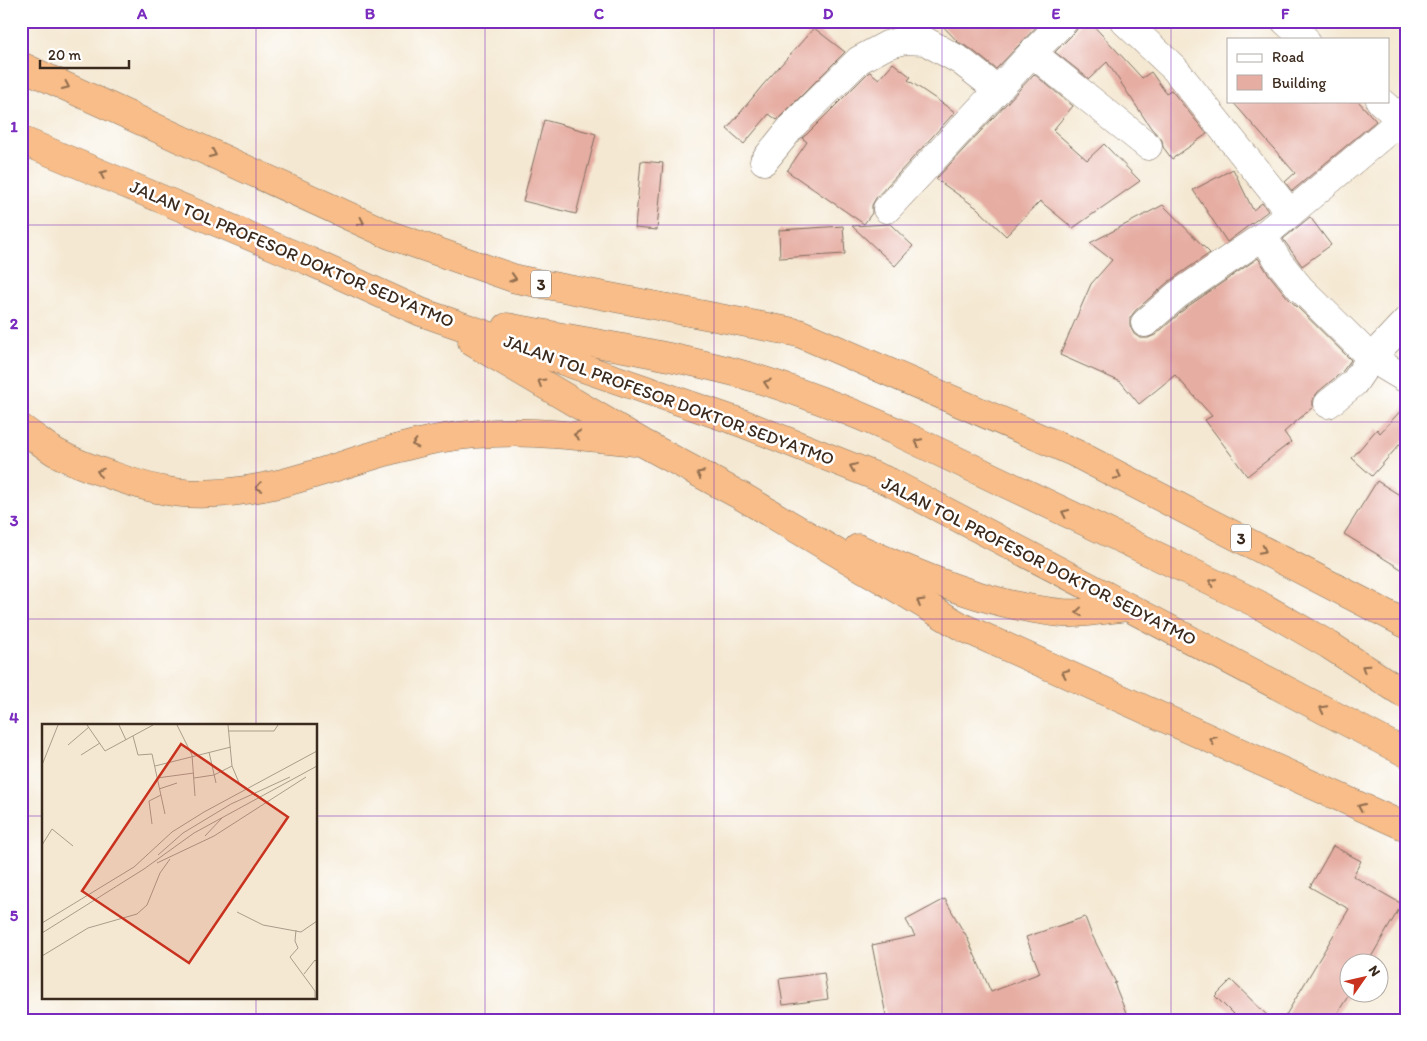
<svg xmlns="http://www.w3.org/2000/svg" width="1427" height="1041" font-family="Itim,sans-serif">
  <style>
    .building { fill: #e6ada3 }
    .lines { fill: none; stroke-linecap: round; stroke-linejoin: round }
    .minor-casing { stroke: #7c6c5d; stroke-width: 29 }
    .highway-casing { stroke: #7c6c5d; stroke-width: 29 }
    .minor { stroke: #fff; stroke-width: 28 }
    .highway { stroke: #f8bd88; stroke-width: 28 }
    .oneway { stroke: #906c4e }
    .grid { fill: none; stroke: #7b2cbf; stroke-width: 1; stroke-opacity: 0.55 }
    .labels { text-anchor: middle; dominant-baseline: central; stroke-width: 5; stroke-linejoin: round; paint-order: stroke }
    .shield { fill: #fff; stroke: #766a62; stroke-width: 1 }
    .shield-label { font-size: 16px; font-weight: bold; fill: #3b2a1e }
    .street-label { font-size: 18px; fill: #3b2a1e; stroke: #fff }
    .inset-road { fill: none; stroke: #aa9c8a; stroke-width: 1 }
    .view { fill: #c8321e; fill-opacity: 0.15; stroke: #c8321e; stroke-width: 2.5 }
    .inset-edge { fill: none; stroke: #3b2a1e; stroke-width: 2.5 }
    .neatline { fill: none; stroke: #7b2cbf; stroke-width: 2 }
    .grid-label { font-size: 16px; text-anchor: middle; font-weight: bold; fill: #7b2cbf }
  </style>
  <rect width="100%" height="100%" fill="#fff"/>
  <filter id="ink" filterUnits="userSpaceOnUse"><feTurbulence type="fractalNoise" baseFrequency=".02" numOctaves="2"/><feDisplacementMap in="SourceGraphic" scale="10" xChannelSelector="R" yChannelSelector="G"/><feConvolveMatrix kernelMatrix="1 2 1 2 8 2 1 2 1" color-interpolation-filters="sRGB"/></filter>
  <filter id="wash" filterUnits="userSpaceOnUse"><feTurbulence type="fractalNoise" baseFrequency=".0096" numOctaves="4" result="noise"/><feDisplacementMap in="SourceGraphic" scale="20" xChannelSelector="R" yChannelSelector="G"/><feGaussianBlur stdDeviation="1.12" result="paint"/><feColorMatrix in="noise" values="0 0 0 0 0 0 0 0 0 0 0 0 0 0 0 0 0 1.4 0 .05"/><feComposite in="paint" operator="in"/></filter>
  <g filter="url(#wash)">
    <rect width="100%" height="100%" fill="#f4e8d2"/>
    <g id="blocks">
      <g class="building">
        <path d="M 938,21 L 1042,21 L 996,69 L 971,49 L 958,42 Z"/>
        <path d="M 1079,21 L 1089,21 L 1142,78 L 1151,72 L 1166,93 L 1171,90 L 1207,134 L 1172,159 L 1163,147 L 1162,140 L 1151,128 L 1107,62 L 1089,79 L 1055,52 L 1075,32 L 1079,26 Z"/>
        <path d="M 814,28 L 845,52 L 777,120 L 769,114 L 744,144 L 727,129 L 762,86 Z"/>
        <path d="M 893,63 L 911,77 L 908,80 L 955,112 L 876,198 L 872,205 L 872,213 L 864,224 L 787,171 L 807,142 L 802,138 L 806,135 L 868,73 L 870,72 L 879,79 Z"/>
        <path d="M 1034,74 L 1073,106 L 1053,130 L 1087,160 L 1104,144 L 1140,181 L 1073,228 L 1040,201 L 1006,236 L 977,208 L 936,179 Z"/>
        <path d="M 1232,101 L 1358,101 L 1376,121 L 1292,191 L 1285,182 L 1295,173 Z"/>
        <path d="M 544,120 L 596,134 L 576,214 L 523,201 Z"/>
        <path d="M 641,161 L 663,163 L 657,230 L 635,228 Z"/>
        <path d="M 1233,169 L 1253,210 L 1262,203 L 1268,211 L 1227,242 L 1193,190 Z"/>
        <path d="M 1163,205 L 1210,253 L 1168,282 L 1135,311 L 1130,318 L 1130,326 L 1134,334 L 1140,338 L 1148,338 L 1155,335 L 1187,307 L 1258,258 L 1267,272 L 1288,298 L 1351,360 L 1342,372 L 1318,392 L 1313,399 L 1313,407 L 1284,432 L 1291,442 L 1247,476 L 1205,420 L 1212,416 L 1175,375 L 1139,404 L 1121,382 L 1060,355 L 1091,284 L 1112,260 L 1090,243 Z"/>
        <path d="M 1310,217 L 1331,245 L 1302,266 L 1283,239 Z"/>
        <path d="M 890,224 L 913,246 L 895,266 L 852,226 Z"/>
        <path d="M 843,226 L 845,254 L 780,258 L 779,230 Z"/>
        <path d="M 1406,405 L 1406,437 L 1372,476 L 1352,458 L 1377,429 L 1380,433 Z"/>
        <path d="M 1377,481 L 1406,499 L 1406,572 L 1344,534 Z"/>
        <path d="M 1333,846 L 1361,861 L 1353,876 L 1402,904 L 1367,964 L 1350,964 L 1350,993 L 1333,1020 L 1283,1020 L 1349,909 L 1310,887 Z"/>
        <path d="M 945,899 L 964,933 L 965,933 L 991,992 L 1040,973 L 1026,937 L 1085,917 L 1091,933 L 1116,983 L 1114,983 L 1129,1020 L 887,1020 L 872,945 L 915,936 L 906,920 Z"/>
        <path d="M 824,973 L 828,999 L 783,1005 L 779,979 Z"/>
        <path d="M 1231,980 L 1272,1020 L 1239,1020 L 1215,996 Z"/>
      </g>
    </g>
  </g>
  <g filter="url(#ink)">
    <use href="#blocks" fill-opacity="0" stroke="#7c6c5d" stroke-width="1"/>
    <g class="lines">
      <defs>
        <g id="minor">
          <path d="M 1124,21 L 1175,69 L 1290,213"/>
          <path d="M 1285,21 L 1305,39"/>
          <path d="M 1032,53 L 1148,146"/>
          <path d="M 1380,101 L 1406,124"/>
          <path d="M 764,161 L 794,124 L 859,60 L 887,45 L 904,40 L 925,41 L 961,61 L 998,90"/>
          <path d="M 887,209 L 1032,53 L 1064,21"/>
          <path d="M 1263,236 L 1279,262 L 1300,288 L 1371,358 L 1406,379"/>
          <path d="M 1145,323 L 1177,295 L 1263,236 L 1388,131 L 1400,118 L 1406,110"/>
          <path d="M 1328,404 L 1354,383 L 1371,358 L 1406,321"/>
        </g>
        <g id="highway">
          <path d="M 21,66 L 390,235 L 516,279 L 799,333 L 1075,453 L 1406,624"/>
          <path d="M 21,140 L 309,261 L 421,312 L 742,423 L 890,482 L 1406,753"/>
          <path d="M 507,327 C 583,341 660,353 734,372 C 789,387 843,408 895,431 L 1256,603 L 1329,645 L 1406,695"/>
          <path d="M 472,342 L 643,443 L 743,497 L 962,627 L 1406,827"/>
          <path d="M 21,428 C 33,436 44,445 55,452 C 73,462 92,469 111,475 C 128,481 144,487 162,490 C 199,498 242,492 278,484 C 332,471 383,449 438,439 C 507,427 565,434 634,442"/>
          <path d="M 858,548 C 923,577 990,606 1062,613 C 1079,615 1109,609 1127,607"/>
        </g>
      </defs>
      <use href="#minor" class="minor-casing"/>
      <use href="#highway" class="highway-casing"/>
      <use href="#minor" class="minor"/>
      <use href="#highway" class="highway"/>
    </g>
    <defs><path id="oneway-chevron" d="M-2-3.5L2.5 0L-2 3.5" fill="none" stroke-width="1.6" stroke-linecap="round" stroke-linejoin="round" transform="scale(1.25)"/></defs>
    <g class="oneway">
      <use href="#oneway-chevron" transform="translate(66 86) rotate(25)"/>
      <use href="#oneway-chevron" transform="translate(213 154) rotate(25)"/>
      <use href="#oneway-chevron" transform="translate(103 174) rotate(-157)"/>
      <use href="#oneway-chevron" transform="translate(361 222) rotate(25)"/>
      <use href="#oneway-chevron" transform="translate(513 278) rotate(17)"/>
      <use href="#oneway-chevron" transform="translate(541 382) rotate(-149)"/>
      <use href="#oneway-chevron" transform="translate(767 383) rotate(-162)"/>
      <use href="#oneway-chevron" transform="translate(577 435) rotate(-173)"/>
      <use href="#oneway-chevron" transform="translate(918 442) rotate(-154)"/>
      <use href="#oneway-chevron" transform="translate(415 444) rotate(167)"/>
      <use href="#oneway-chevron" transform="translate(853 467) rotate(-158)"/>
      <use href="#oneway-chevron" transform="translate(100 472) rotate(-161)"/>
      <use href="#oneway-chevron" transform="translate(700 474) rotate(-152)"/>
      <use href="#oneway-chevron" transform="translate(1118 476) rotate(27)"/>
      <use href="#oneway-chevron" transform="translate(259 487) rotate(170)"/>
      <use href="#oneway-chevron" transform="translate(1065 513) rotate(-155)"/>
      <use href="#oneway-chevron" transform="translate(1263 550) rotate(27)"/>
      <use href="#oneway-chevron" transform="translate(1212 582) rotate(-155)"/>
      <use href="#oneway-chevron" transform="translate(920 602) rotate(-149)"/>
      <use href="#oneway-chevron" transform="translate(1079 612) rotate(174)"/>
      <use href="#oneway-chevron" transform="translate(1365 668) rotate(-147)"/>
      <use href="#oneway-chevron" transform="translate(1065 673) rotate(-156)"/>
      <use href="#oneway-chevron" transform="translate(1323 709) rotate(-153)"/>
      <use href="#oneway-chevron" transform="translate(1213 740) rotate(-156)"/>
      <use href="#oneway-chevron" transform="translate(1361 807) rotate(-156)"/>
    </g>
  </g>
  <path class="grid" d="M 256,21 L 256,725M 485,21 L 485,1020M 714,21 L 714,1020M 942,21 L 942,1020M 1171,21 L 1171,1020M 21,225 L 1406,225M 21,422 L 1406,422M 21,619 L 1406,619M 21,816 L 44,816M 316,816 L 1406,816M 256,997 L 256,1020"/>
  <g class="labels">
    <g class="shield">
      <rect x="531" y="270.5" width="20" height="27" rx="4"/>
      <rect x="1231" y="524.5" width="20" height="27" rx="4"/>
    </g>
    <g class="shield-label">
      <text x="541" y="284">3</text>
      <text x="1241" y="538">3</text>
    </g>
    <g class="street-label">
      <text transform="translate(292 254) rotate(23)">JALAN TOL PROFESOR DOKTOR SEDYATMO</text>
      <text transform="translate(669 400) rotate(20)">JALAN TOL PROFESOR DOKTOR SEDYATMO</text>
      <text transform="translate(1039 561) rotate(27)">JALAN TOL PROFESOR DOKTOR SEDYATMO</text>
    </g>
  </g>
  <g transform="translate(42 724)">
    <rect width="275" height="275" fill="#f4e8d2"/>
    <path class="inset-road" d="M 45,1 L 63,27 L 111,1M 77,1 L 84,16M 135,1 L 150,31 L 153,72M 186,1 L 190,42 L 198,61M 187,7 L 232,7 L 236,1M 91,12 L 96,31 L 110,30 L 123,90M 26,21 L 47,3M 167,28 L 174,59M 39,31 L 58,19M 0,41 L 16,1M 113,42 L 189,23M 115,54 L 152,49M 152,54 L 172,51 L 190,42M 117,65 L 135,59M 110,100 L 107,77 L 119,71M 163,112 L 180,94M 0,121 L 10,105 L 31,122M 116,131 L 141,109 L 189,80 L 248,53M 115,139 L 172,112 L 264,53M 195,188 L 221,201 L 259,208 L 275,197M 0,199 L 92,143 L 130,108 L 162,88 L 275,27M 254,206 L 253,217 L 256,224 L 248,233 L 273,267 L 273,274M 0,209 L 102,145 L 152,109 L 275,42M 0,232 L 46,204 L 95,190 L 105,181 L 118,149 L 128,135M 262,250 L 273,236 L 275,238"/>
    <path class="view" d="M 139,20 L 246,93 L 147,239 L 40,167 Z"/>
    <rect width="275" height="275" class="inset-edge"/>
  </g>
  <rect width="1427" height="1041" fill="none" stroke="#fff" stroke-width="55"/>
  <rect x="1227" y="38" width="162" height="65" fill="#ffffff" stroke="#b1aaa5"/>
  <rect x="1237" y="54" width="25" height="8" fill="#ffffff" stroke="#b1aaa5"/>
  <text x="1272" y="62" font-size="15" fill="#3b2a1e">Road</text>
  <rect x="1237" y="75" width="25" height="15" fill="#e6ada3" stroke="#b1aaa5"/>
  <text x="1272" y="88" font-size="15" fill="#3b2a1e">Building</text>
  <g transform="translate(1364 978) rotate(56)"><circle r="24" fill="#ffffff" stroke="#b1aaa5"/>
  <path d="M0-4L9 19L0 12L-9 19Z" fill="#c8321e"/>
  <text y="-8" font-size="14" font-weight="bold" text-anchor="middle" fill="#3b2a1e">N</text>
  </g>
  <path d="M40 60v8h89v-8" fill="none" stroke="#3b2a1e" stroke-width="2.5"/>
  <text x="48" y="60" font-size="15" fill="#3b2a1e" stroke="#ffffff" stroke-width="4" paint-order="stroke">20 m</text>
  <rect x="28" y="28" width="1372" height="986" class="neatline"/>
  <g class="grid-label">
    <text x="142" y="19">A</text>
    <text x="370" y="19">B</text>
    <text x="599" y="19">C</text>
    <text x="828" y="19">D</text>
    <text x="1056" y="19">E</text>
    <text x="1285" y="19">F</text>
    <text x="14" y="132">1</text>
    <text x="14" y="329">2</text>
    <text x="14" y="526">3</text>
    <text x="14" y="723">4</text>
    <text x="14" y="921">5</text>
  </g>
</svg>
